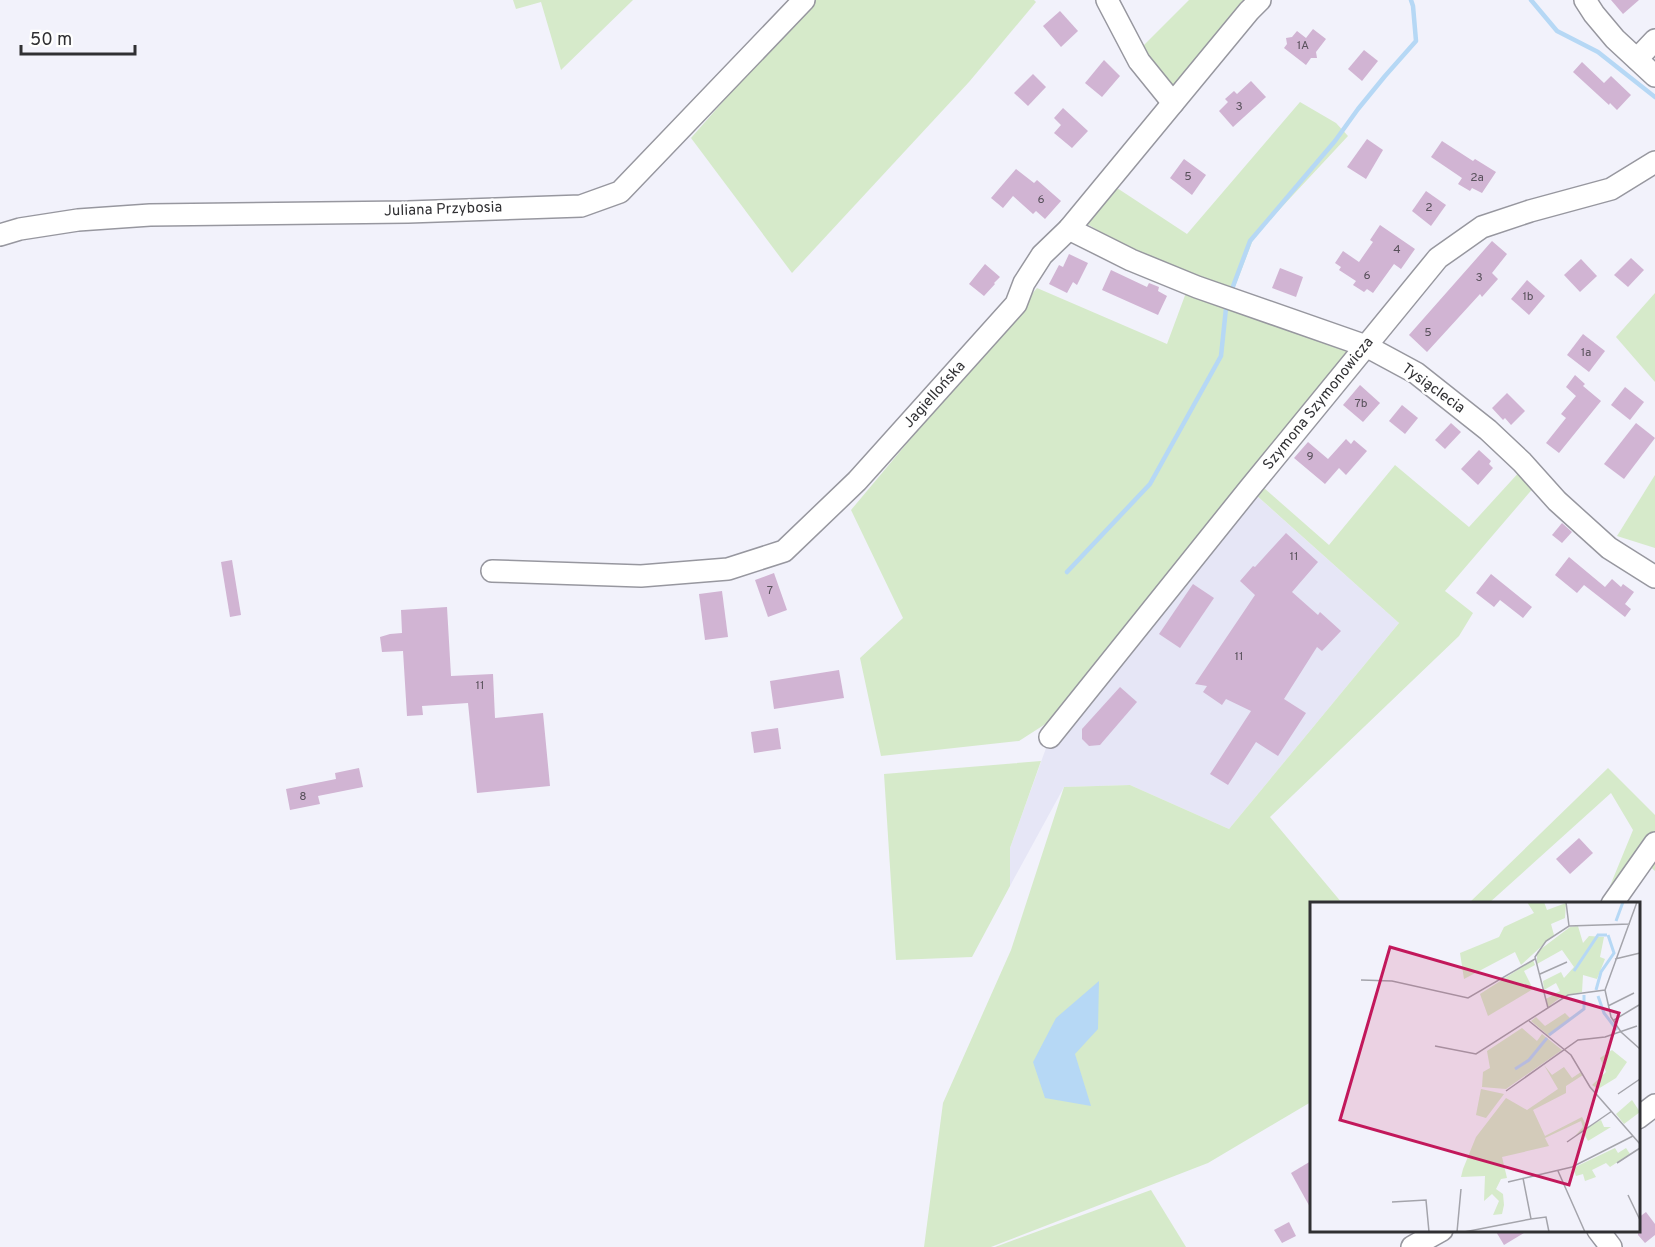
<svg xmlns="http://www.w3.org/2000/svg" width="1655" height="1247" font-family="Overpass,sans-serif">
  <style>
    .built { fill: #e6e6f6 }
    .green { fill: #d6eaca }
    .water { fill: #b6d8f5 }
    .lines { fill: none; stroke-linecap: round; stroke-linejoin: round }
    .stream { stroke: #b6d8f5; stroke-width: 4.5 }
    .building { fill: #d1b4d3 }
    .minor-casing { stroke: #97979f; stroke-width: 24 }
    .minor { stroke: #fff; stroke-width: 21 }
    .labels { text-anchor: middle; dominant-baseline: central; stroke-width: 5; stroke-linejoin: round; paint-order: stroke }
    .number-label { font-size: 12px; fill: #58515b }
    .street-label { font-size: 15px; fill: #303033; stroke: #fff }
    .inset-river { fill: none; stroke: #b6d8f5; stroke-width: 3 }
    .inset-road { fill: none; stroke: #a4a4ab; stroke-width: 1.5 }
    .view { fill: #c2185b; fill-opacity: 0.15; stroke: #c2185b; stroke-width: 3 }
    .inset-edge { fill: none; stroke: #303033; stroke-width: 3 }
  </style>
  <rect width="100%" height="100%" fill="#f2f2fb"/>
  <path class="built" d="M 1249,489 L 1399,623 L 1229,829 L 1130,785 L 1064,787 L 1010,886 L 1010,848 L 1050,737 Z"/>
  <g class="green">
    <path d="M 513,0 L 633,0 L 561,70 L 541,2 L 516,9 Z"/>
    <path d="M 812,0 L 1034,0 L 1036,2 L 969,82 L 792,273 L 691,138 Z"/>
    <path d="M 1189,0 L 1251,0 L 1174,95 L 1143,46 Z"/>
    <path d="M 1300,102 L 1336,123 L 1348,136 L 1254,237 L 1233,292 L 1134,252 L 1084,222 L 1114,186 L 1187,234 Z"/>
    <path d="M 1037,288 L 1167,344 L 1187,290 L 1346,347 L 1350,358 L 1047,723 L 1019,741 L 881,756 L 860,658 L 903,618 L 851,510 Z"/>
    <path d="M 1655,293 L 1655,382 L 1616,337 Z"/>
    <path d="M 1395,465 L 1469,527 L 1522,469 L 1535,486 L 1445,591 L 1473,613 L 1459,636 L 1270,817 L 1342,903 L 1312,904 L 1311,1102 L 1208,1163 L 991,1247 L 924,1247 L 943,1103 L 1011,950 L 1064,787 L 1130,785 L 1229,829 L 1399,623 L 1256,495 L 1264,488 L 1329,545 Z"/>
    <path d="M 1655,475 L 1655,548 L 1617,536 Z"/>
    <path d="M 1041,761 L 1010,848 L 1010,886 L 972,957 L 896,960 L 884,774 Z"/>
    <path d="M 1608,768 L 1655,815 L 1655,871 L 1647,864 L 1603,903 L 1633,830 L 1611,793 L 1489,903 L 1468,904 Z"/>
    <path d="M 1151,1190 L 1186,1247 L 995,1247 Z"/>
  </g>
  <path class="water" d="M 1099,981 L 1098,1029 L 1075,1054 L 1091,1106 L 1045,1098 L 1033,1062 L 1056,1018 Z"/>
  <g class="lines">
    <g class="stream">
      <path d="M 1531,0 L 1557,31 L 1598,52 L 1655,97"/>
      <path d="M 1232,289 L 1250,241 L 1335,141 L 1358,109 L 1385,76 L 1416,41 L 1413,6 L 1411,0"/>
      <path d="M 1067,572 L 1150,484 L 1221,356 L 1226,308"/>
    </g>
  </g>
  <g class="building">
    <path d="M 1611,0 L 1639,0 L 1623,14 Z"/>
    <path d="M 1060,11 L 1078,31 L 1061,47 L 1043,26 Z"/>
    <path d="M 1313,29 L 1326,39 L 1316,52 L 1317,58 L 1311,58 L 1306,65 L 1284,48 L 1287,44 L 1286,38 L 1292,37 L 1297,31 L 1306,38 Z"/>
    <path d="M 1364,50 L 1378,61 L 1362,81 L 1348,69 Z"/>
    <path d="M 1104,60 L 1120,76 L 1102,97 L 1085,83 Z"/>
    <path d="M 1582,62 L 1604,83 L 1611,76 L 1631,95 L 1617,110 L 1610,103 L 1609,105 L 1573,72 Z"/>
    <path d="M 1033,74 L 1046,87 L 1028,106 L 1014,93 Z"/>
    <path d="M 1251,81 L 1266,97 L 1233,127 L 1219,111 L 1228,102 L 1225,99 L 1234,91 L 1237,94 Z"/>
    <path d="M 1063,108 L 1088,131 L 1072,148 L 1054,133 L 1061,125 L 1054,118 Z"/>
    <path d="M 1367,139 L 1383,150 L 1366,179 L 1347,167 Z"/>
    <path d="M 1442,141 L 1473,161 L 1475,159 L 1496,172 L 1482,193 L 1472,188 L 1470,191 L 1458,184 L 1462,178 L 1431,157 Z"/>
    <path d="M 1184,159 L 1206,175 L 1192,195 L 1170,178 Z"/>
    <path d="M 1016,169 L 1034,183 L 1037,180 L 1061,201 L 1045,219 L 1036,211 L 1033,214 L 1013,196 L 1003,208 L 991,198 Z"/>
    <path d="M 1426,191 L 1446,205 L 1431,226 L 1412,211 Z"/>
    <path d="M 1380,225 L 1415,249 L 1401,269 L 1394,264 L 1373,293 L 1367,289 L 1364,292 L 1353,285 L 1356,281 L 1339,270 L 1341,267 L 1335,263 L 1343,251 L 1359,262 L 1373,242 L 1370,240 Z"/>
    <path d="M 1492,241 L 1507,254 L 1492,273 L 1498,279 L 1482,297 L 1480,294 L 1427,352 L 1409,335 Z"/>
    <path d="M 1069,254 L 1088,263 L 1077,285 L 1073,282 L 1067,293 L 1049,284 L 1059,265 L 1063,267 Z"/>
    <path d="M 1631,258 L 1644,270 L 1628,287 L 1614,275 Z"/>
    <path d="M 1581,259 L 1597,276 L 1580,292 L 1564,275 Z"/>
    <path d="M 985,264 L 1000,277 L 994,283 L 995,284 L 984,296 L 969,284 Z"/>
    <path d="M 1280,268 L 1303,277 L 1296,297 L 1272,288 Z"/>
    <path d="M 1111,270 L 1147,287 L 1149,283 L 1159,287 L 1158,291 L 1167,296 L 1158,315 L 1102,290 Z"/>
    <path d="M 1527,280 L 1545,296 L 1529,315 L 1511,299 Z"/>
    <path d="M 1583,334 L 1605,351 L 1589,372 L 1567,355 Z"/>
    <path d="M 1575,375 L 1585,384 L 1583,386 L 1601,401 L 1559,453 L 1546,443 L 1566,418 L 1561,414 L 1576,396 L 1566,387 Z"/>
    <path d="M 1360,385 L 1380,403 L 1363,422 L 1343,405 Z"/>
    <path d="M 1625,387 L 1644,402 L 1630,420 L 1611,405 Z"/>
    <path d="M 1507,393 L 1525,411 L 1511,425 L 1505,418 L 1503,420 L 1492,408 Z"/>
    <path d="M 1402,405 L 1418,418 L 1405,434 L 1389,421 Z"/>
    <path d="M 1451,423 L 1461,432 L 1445,449 L 1435,440 Z"/>
    <path d="M 1636,423 L 1655,438 L 1624,479 L 1604,464 Z"/>
    <path d="M 1346,439 L 1351,444 L 1354,440 L 1367,451 L 1346,475 L 1339,468 L 1325,484 L 1294,458 L 1308,442 L 1328,459 Z"/>
    <path d="M 1479,450 L 1491,461 L 1489,464 L 1493,468 L 1478,485 L 1461,469 Z"/>
    <path d="M 1562,523 L 1572,532 L 1562,543 L 1552,535 Z"/>
    <path d="M 1286,533 L 1318,562 L 1292,592 L 1318,615 L 1320,612 L 1341,631 L 1322,651 L 1317,647 L 1284,699 L 1306,713 L 1278,756 L 1256,742 L 1228,785 L 1210,774 L 1251,711 L 1226,699 L 1222,705 L 1203,692 L 1207,686 L 1195,684 L 1255,595 L 1240,581 L 1253,566 L 1255,567 Z"/>
    <path d="M 1569,557 L 1605,587 L 1612,579 L 1621,587 L 1623,584 L 1634,592 L 1625,604 L 1631,609 L 1625,617 L 1584,585 L 1577,593 L 1555,575 Z"/>
    <path d="M 232,560 L 241,615 L 230,617 L 221,562 Z"/>
    <path d="M 774,573 L 787,610 L 768,617 L 755,580 Z"/>
    <path d="M 1491,574 L 1532,607 L 1523,618 L 1500,600 L 1494,607 L 1476,593 Z"/>
    <path d="M 1193,584 L 1214,598 L 1180,648 L 1159,634 Z"/>
    <path d="M 722,591 L 728,637 L 705,640 L 699,594 Z"/>
    <path d="M 447,607 L 451,676 L 493,674 L 495,718 L 543,713 L 550,786 L 477,793 L 468,703 L 422,706 L 423,715 L 407,716 L 403,651 L 382,652 L 380,637 L 390,634 L 402,633 L 401,610 Z"/>
    <path d="M 839,670 L 844,698 L 774,709 L 770,681 Z"/>
    <path d="M 1120,687 L 1137,702 L 1100,745 L 1089,746 L 1082,739 L 1082,729 Z"/>
    <path d="M 778,728 L 781,749 L 754,753 L 751,732 Z"/>
    <path d="M 359,768 L 363,787 L 318,796 L 320,804 L 290,810 L 286,789 L 336,779 L 335,773 Z"/>
    <path d="M 1579,838 L 1593,853 L 1570,874 L 1556,859 Z"/>
    <path d="M 1311,1161 L 1311,1209 L 1291,1173 Z"/>
    <path d="M 1646,1212 L 1655,1224 L 1655,1235 L 1645,1243 L 1638,1235 L 1638,1218 Z"/>
    <path d="M 1289,1222 L 1296,1236 L 1282,1243 L 1274,1230 Z"/>
    <path d="M 1495,1230 L 1529,1230 L 1504,1245 Z"/>
  </g>
  <g class="lines">
    <defs>
      <g id="minor">
        <path d="M 1107,0 L 1139,61 L 1173,103"/>
        <path d="M 1585,0 L 1594,14 L 1615,39 L 1655,76"/>
        <path d="M 1637,59 L 1655,40"/>
        <path d="M 1069,229 L 1131,260 L 1197,287 L 1366,346 L 1416,373 L 1488,430 L 1522,462 L 1557,501 L 1609,548 L 1655,577"/>
        <path d="M 0,235 L 20,229 L 78,220 L 150,215 L 408,212 L 581,206 L 620,192 L 804,0"/>
        <path d="M 492,571 L 641,576 L 728,569 L 784,551 L 857,481 L 1016,304 L 1024,283 L 1042,255 L 1069,229 L 1249,11 L 1260,0"/>
        <path d="M 1050,737 L 1249,489 L 1438,258 L 1482,227 L 1530,211 L 1611,189 L 1655,162"/>
        <path d="M 1612,904 L 1655,843"/>
        <path d="M 1638,1118 L 1655,1105"/>
        <path d="M 1598,1230 L 1611,1247"/>
        <path d="M 1412,1247 L 1442,1230"/>
      </g>
    </defs>
    <use href="#minor" class="minor-casing"/>
    <use href="#minor" class="minor"/>
  </g>
  <g class="labels">
    <g class="number-label">
      <text x="1303" y="46">1A</text>
      <text x="1239" y="107">3</text>
      <text x="1188" y="177">5</text>
      <text x="1477" y="178">2a</text>
      <text x="1041" y="200">6</text>
      <text x="1429" y="208">2</text>
      <text x="1397" y="250">4</text>
      <text x="1367" y="276">6</text>
      <text x="1479" y="278">3</text>
      <text x="1528" y="297">1b</text>
      <text x="1428" y="333">5</text>
      <text x="1586" y="353">1a</text>
      <text x="1361" y="404">7b</text>
      <text x="1310" y="457">9</text>
      <text x="1294" y="557">11</text>
      <text x="770" y="591">7</text>
      <text x="1239" y="657">11</text>
      <text x="480" y="686">11</text>
      <text x="303" y="797">8</text>
    </g>
    <g class="street-label">
      <text transform="translate(443 210) rotate(-2)">Juliana Przybosia</text>
      <text transform="translate(1433 389) rotate(36)">Tysiąclecia</text>
      <text transform="translate(935 395) rotate(-48)">Jagiellońska</text>
      <text transform="translate(1319 404) rotate(-51)">Szymona Szymonowicza</text>
    </g>
  </g>
  <g transform="translate(1310 902)">
    <rect width="330" height="330" fill="#f2f2fb"/>
    <path d="M 217,0 L 234,0 L 237,8 L 256,1 L 255,16 L 241,22 L 244,33 L 211,63 L 205,50 L 154,77 L 150,51 L 189,35 L 194,25 L 224,11 ZM 268,24 L 273,41 L 279,34 L 294,35 L 290,55 L 295,57 L 287,77 L 273,73 L 272,90 L 251,95 L 238,105 L 236,97 L 250,89 L 246,81 L 234,88 L 233,79 L 251,70 L 254,76 L 264,65 L 252,48 L 227,62 L 227,50 L 260,25 ZM 223,58 L 225,63 L 214,69 L 223,87 L 178,114 L 170,92 ZM 255,111 L 261,117 L 239,134 L 221,119 L 226,115 L 235,124 ZM 212,126 L 227,139 L 232,132 L 252,148 L 196,187 L 172,185 L 173,170 L 180,166 L 177,149 ZM 302,148 L 317,160 L 306,176 L 288,187 L 282,183 L 296,170 L 290,156 ZM 234,163 L 242,173 L 254,165 L 262,176 L 271,170 L 273,173 L 256,184 L 256,191 L 223,208 L 235,234 L 272,215 L 277,225 L 291,218 L 294,225 L 301,225 L 278,239 L 273,230 L 265,234 L 273,225 L 271,219 L 235,236 L 239,244 L 192,255 L 197,276 L 191,277 L 186,287 L 193,292 L 194,303 L 192,312 L 183,313 L 189,299 L 182,292 L 174,299 L 175,274 L 151,275 L 153,267 L 166,235 L 196,196 L 217,208 L 248,187 ZM 171,187 L 194,192 L 176,216 L 166,213 ZM 322,198 L 330,210 L 314,222 L 306,212 ZM 305,246 L 308,251 L 316,246 L 320,252 L 300,265 L 296,261 L 282,268 L 286,275 L 275,279 L 273,272 L 266,274 L 263,266 Z" fill="#d6eaca"/>
    <path class="inset-river" d="M 306,19 L 313,0M 264,69 L 288,33 L 297,33M 286,88 L 291,70 L 304,51 L 298,33M 288,94 L 294,111 L 307,128M 239,133 L 274,107 L 274,93M 205,167 L 219,158 L 237,136"/>
    <path class="inset-road" d="M 256,0 L 259,24M 327,0 L 295,88 L 301,115 L 311,130 L 330,147M 305,57 L 330,51M 230,72 L 257,60M 51,78 L 82,79 L 158,96 L 225,57M 298,104 L 324,91M 238,106 L 225,55 L 236,39 L 259,24 L 320,22M 304,118 L 329,103M 219,119 L 261,153 L 280,185 L 330,242M 125,144 L 166,152 L 258,93 L 295,88M 196,189 L 268,138 L 295,135 L 327,124M 308,192 L 330,177M 257,240 L 302,209M 307,261 L 330,246M 248,269 L 275,330M 213,276 L 221,317 L 236,315 L 239,330M 198,280 L 262,265 L 323,234M 318,293 L 330,318M 82,300 L 116,298 L 119,330M 147,330 L 151,287M 154,330 L 221,317"/>
    <path class="view" d="M 80,45 L 309,111 L 259,283 L 30,218 Z"/>
    <rect width="330" height="330" class="inset-edge"/>
  </g>
  <path d="M21 45v9h114v-9" fill="none" stroke="#303033" stroke-width="3"/>
  <text x="30" y="45" font-size="18" fill="#303033" stroke="#ffffff" stroke-width="4.5" paint-order="stroke">50 m</text>
</svg>
